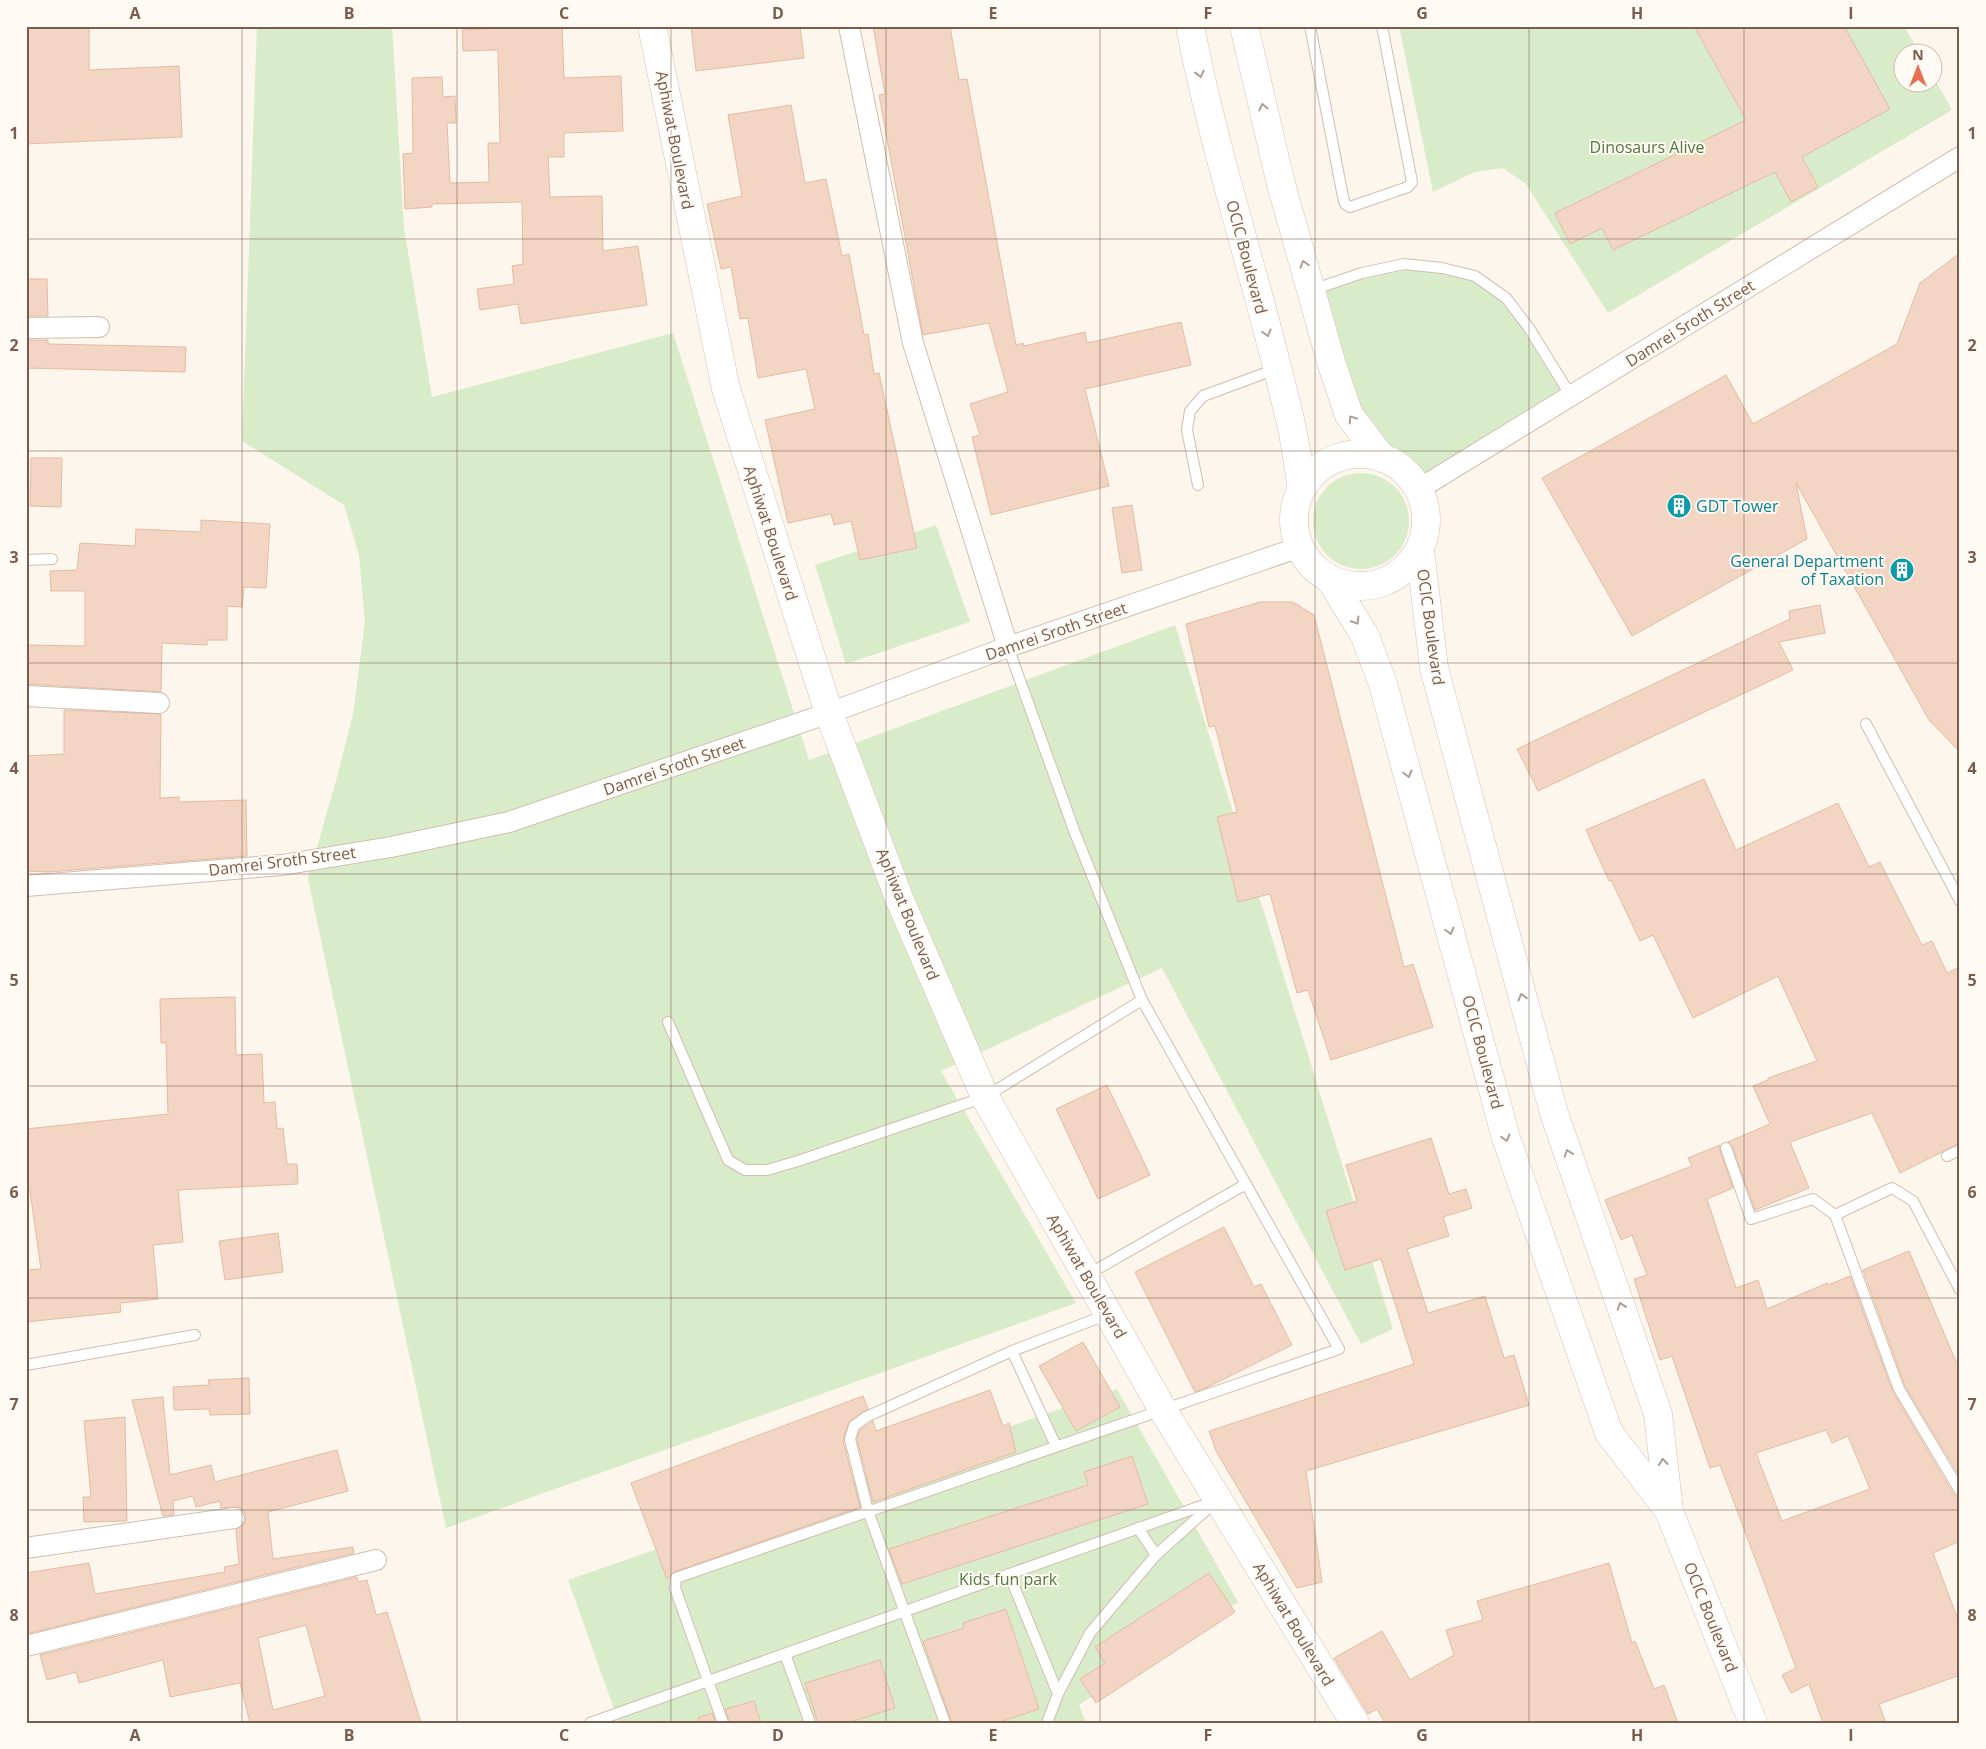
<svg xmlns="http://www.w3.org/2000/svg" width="1986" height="1749" font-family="'Open Sans',sans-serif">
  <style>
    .green { fill: #d8ecc9 }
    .building { fill: #f3d5c3; stroke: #e6bba3; fill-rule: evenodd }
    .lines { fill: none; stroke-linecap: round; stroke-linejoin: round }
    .lane-casing { stroke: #d1beb0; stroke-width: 12 }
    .street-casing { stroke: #d1beb0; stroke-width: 22 }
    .secondary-casing { stroke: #d6c0b0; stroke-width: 29 }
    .lane { stroke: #fff; stroke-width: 10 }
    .street { stroke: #fff; stroke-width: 20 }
    .secondary { stroke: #fff; stroke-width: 28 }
    .oneway { stroke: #af9d94 }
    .grid { fill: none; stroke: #7a5c4d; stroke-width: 1; stroke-opacity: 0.55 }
    .labels { text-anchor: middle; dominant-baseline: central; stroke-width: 4; stroke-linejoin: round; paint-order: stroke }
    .street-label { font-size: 16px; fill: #7a5c4d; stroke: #fffaf3 }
    .park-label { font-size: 16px; fill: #537a41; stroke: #fffaf3 }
    .culture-label { font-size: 16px; fill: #0d838f; stroke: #fffaf3; text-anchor: start }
    .neatline { fill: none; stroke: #7a5c4d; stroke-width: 2 }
    .grid-label { font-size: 16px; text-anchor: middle; font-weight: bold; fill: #7a5c4d }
  </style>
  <rect width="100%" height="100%" fill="#fdf6ec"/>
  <g class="green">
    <path d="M 257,26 L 392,26 L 404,228 L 432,397 L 673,333 L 809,760 L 1175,625 L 1393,1329 L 1361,1344 L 1162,968 L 941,1071 L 1076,1303 L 446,1528 L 308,879 L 337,777 L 353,714 L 365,622 L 359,555 L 344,505 L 242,441 Z"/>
    <path d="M 1399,26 L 1904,26 L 1919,52 L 1904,52 L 1904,82 L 1934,82 L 1934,78 L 1952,110 L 1608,313 L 1526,184 L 1503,168 L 1475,172 L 1433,192 Z"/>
    <path d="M 1404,264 L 1475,276 L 1506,298 L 1571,396 L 1419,489 L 1404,470 L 1382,458 L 1311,290 Z"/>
    <circle cx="1361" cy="521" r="48"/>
    <path d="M 936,525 L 970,622 L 846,664 L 815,565 Z"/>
    <path d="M 1117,1389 L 1238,1602 L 1079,1705 L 1086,1723 L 619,1723 L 568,1580 Z"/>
  </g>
  <g class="building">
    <path d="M 26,26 L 89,26 L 89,70 L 179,66 L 182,137 L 26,144 Z"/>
    <path d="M 536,26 L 562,26 L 564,78 L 621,76 L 623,131 L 564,133 L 564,157 L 548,157 L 550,197 L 602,196 L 603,251 L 638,246 L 647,305 L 521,324 L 518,304 L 480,310 L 477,289 L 514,284 L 512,266 L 523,264 L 522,202 L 432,204 L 432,207 L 405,209 L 403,154 L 413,153 L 412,78 L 442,77 L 443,97 L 455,96 L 456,123 L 447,123 L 450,183 L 489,182 L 488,143 L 500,143 L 498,50 L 463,51 L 462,30 Z"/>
    <path d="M 691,26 L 800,26 L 804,58 L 696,71 Z"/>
    <path d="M 873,26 L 950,26 L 959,80 L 967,79 L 1016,345 L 1023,343 L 1024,346 L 1085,332 L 1087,343 L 1181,322 L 1191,365 L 1085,389 L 1109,486 L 991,515 L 972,437 L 980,435 L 970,404 L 1008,392 L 989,323 L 923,335 L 879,95 L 885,94 Z"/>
    <path d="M 1694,26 L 1844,26 L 1890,109 L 1802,157 L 1818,187 L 1791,202 L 1775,172 L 1613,250 L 1602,228 L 1570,244 L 1555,213 L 1746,120 Z"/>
    <path d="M 791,105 L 805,183 L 826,179 L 842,256 L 849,254 L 864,335 L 868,334 L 874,374 L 879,373 L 917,548 L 860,560 L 851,521 L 834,525 L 831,514 L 788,523 L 765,420 L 815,409 L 806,369 L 758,378 L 748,318 L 740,319 L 731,267 L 721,269 L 707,204 L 742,196 L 728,115 Z"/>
    <path d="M 1960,253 L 1960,752 L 1929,720 L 1796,483 L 1807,539 L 1632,636 L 1542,478 L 1726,375 L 1753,424 L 1897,344 L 1920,283 Z"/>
    <path d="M 26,279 L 47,279 L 48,316 L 26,316 Z"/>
    <path d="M 26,340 L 48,340 L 48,344 L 186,347 L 185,372 L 26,368 Z"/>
    <path d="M 31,458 L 62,458 L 61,507 L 30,506 Z"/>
    <path d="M 1132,505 L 1142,570 L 1122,573 L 1112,508 Z"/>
    <path d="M 201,520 L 270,524 L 266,588 L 244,587 L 242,607 L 227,606 L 227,640 L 207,640 L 207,645 L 162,643 L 161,692 L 26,684 L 26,645 L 85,646 L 85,591 L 51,591 L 50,571 L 77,570 L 80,543 L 135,546 L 136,529 L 201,532 Z"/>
    <path d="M 1260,602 L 1293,602 L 1314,615 L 1404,967 L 1413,964 L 1433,1027 L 1331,1060 L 1308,990 L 1297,993 L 1270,894 L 1238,902 L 1217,817 L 1237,812 L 1215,726 L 1209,727 L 1186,624 Z"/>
    <path d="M 1820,605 L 1825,633 L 1779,642 L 1793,670 L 1538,791 L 1517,749 L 1790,619 L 1789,611 Z"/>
    <path d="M 64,710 L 161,714 L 160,798 L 179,797 L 179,802 L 246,800 L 247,856 L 48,872 L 26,871 L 26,756 L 64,754 Z"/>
    <path d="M 1704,779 L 1736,850 L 1838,803 L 1869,867 L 1880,862 L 1922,945 L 1932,941 L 1947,973 L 1960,967 L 1960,1143 L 1900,1173 L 1872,1113 L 1790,1142 L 1809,1188 L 1755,1210 L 1732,1146 L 1728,1142 L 1770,1124 L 1753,1086 L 1768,1080 L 1768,1078 L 1817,1061 L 1778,976 L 1693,1018 L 1653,935 L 1640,941 L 1611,880 L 1609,881 L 1586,830 Z"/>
    <path d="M 235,997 L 236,1055 L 262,1054 L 264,1103 L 275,1102 L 277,1129 L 283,1128 L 287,1164 L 297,1164 L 298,1184 L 178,1190 L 183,1242 L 153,1245 L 158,1299 L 120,1303 L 121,1312 L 26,1322 L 26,1270 L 41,1269 L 30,1191 L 26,1191 L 26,1129 L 168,1114 L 166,1043 L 161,1043 L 160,999 Z"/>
    <path d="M 1107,1085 L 1150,1175 L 1098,1199 L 1056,1109 Z"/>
    <path d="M 1431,1138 L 1449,1194 L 1466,1189 L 1472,1208 L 1443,1217 L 1449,1236 L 1407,1249 L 1428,1313 L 1485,1296 L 1504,1358 L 1514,1355 L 1529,1405 L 1306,1471 L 1322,1582 L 1297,1588 L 1216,1451 L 1209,1431 L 1414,1364 L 1381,1259 L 1345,1270 L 1326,1211 L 1357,1201 L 1346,1165 Z"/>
    <path d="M 1720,1145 L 1720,1150 L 1733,1188 L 1707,1199 L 1736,1288 L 1758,1280 L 1767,1309 L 1827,1283 L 1828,1285 L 1850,1276 L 1893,1392 L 1954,1495 L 1960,1498 L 1960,1541 L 1933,1553 L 1960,1625 L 1960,1675 L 1879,1704 L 1886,1723 L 1823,1723 L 1809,1684 L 1791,1693 L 1782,1675 L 1796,1668 L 1720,1465 L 1710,1468 L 1672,1356 L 1660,1360 L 1634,1279 L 1647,1275 L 1632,1235 L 1621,1240 L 1605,1200 L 1692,1166 L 1688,1158 ZM 1826,1430 L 1832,1443 L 1848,1436 L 1870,1489 L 1782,1521 L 1756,1453 Z"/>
    <path d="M 1224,1227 L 1254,1287 L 1261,1284 L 1292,1345 L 1208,1387 L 1195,1392 L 1135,1272 Z"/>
    <path d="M 278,1233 L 283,1272 L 225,1280 L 219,1241 Z"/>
    <path d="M 1909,1251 L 1960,1371 L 1960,1477 L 1905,1386 L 1863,1270 Z"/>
    <path d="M 1083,1342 L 1120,1407 L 1076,1431 L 1039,1366 Z"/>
    <path d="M 249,1378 L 250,1414 L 210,1415 L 209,1409 L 174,1410 L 173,1387 L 209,1385 L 208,1380 Z"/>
    <path d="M 990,1390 L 1003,1426 L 1009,1423 L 1016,1452 L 873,1502 L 857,1439 L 860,1430 L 873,1421 L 876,1431 Z"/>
    <path d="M 863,1396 L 868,1409 L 849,1421 L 843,1440 L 860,1507 L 674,1572 L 667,1579 L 631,1483 Z"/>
    <path d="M 163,1397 L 170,1475 L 211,1465 L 215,1482 L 337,1450 L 348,1491 L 268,1512 L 273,1559 L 353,1547 L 354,1553 L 26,1634 L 26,1573 L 89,1563 L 95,1594 L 225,1572 L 224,1567 L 239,1564 L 236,1530 L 245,1523 L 246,1517 L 244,1511 L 239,1507 L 221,1508 L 220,1501 L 196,1507 L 193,1496 L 173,1501 L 174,1515 L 163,1516 L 132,1400 Z"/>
    <path d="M 125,1417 L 127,1521 L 84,1522 L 83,1497 L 91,1497 L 84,1421 Z"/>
    <path d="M 1132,1456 L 1148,1504 L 902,1584 L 889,1549 L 1088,1485 L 1084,1472 Z"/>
    <path d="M 1609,1563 L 1632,1643 L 1635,1641 L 1654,1689 L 1664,1685 L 1678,1723 L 1385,1723 L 1377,1709 L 1368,1714 L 1334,1658 L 1382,1631 L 1410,1680 L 1454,1655 L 1446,1630 L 1483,1620 L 1477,1601 Z"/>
    <path d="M 1209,1573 L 1235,1612 L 1096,1703 L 1080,1679 L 1105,1663 L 1095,1647 Z"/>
    <path d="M 357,1577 L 358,1582 L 367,1580 L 376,1615 L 387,1612 L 421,1723 L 250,1723 L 240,1683 L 170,1697 L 163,1660 L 79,1683 L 76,1672 L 47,1680 L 40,1655 ZM 306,1625 L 325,1696 L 273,1710 L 258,1638 Z"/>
    <path d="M 1006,1609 L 1039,1709 L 997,1723 L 952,1723 L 923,1641 L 964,1628 L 963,1623 Z"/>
    <path d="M 880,1660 L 895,1708 L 847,1723 L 818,1723 L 805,1683 Z"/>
    <path d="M 754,1701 L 761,1723 L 730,1723 L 725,1709 Z"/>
    <path d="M 712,1713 L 716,1723 L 698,1723 L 698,1718 Z"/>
  </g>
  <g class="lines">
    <defs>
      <g id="lane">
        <path d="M 1310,26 L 1343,197 L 1345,204 L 1350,207 L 1408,187 L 1412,182 L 1382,26"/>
        <path d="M 1312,290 L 1362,273 L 1404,264 L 1442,268 L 1475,276 L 1506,298 L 1529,328 L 1571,396"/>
        <path d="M 1198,485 L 1187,430 L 1190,411 L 1203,396 L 1276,369"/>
        <path d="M 26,560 L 52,559"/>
        <path d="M 1866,724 L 1960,901"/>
        <path d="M 668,1022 L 728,1160 L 745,1170 L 767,1170 L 798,1161 L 985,1097 L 1142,1000"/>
        <path d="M 1726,1148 L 1751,1219 L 1813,1199 L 1835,1215 L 1899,1389 L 1960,1491"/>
        <path d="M 1947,1156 L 1960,1150"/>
        <path d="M 1835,1215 L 1892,1188 L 1913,1201 L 1960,1290"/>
        <path d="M 1087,1275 L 1246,1184"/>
        <path d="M 1012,1351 L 1056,1446"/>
        <path d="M 26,1365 L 195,1335"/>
        <path d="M 1138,1528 L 1156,1555"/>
        <path d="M 1009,1574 L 1058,1694"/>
        <path d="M 785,1654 L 810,1723"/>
        <path d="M 590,1723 L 1218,1500"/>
        <path d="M 723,1723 L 675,1588 L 676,1578 L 1339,1349 L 1142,1000 L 1075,833 L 1008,647"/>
        <path d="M 945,1723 L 868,1511 L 850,1439 L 854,1426 L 866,1417 L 1012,1351 L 1106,1315"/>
        <path d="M 1047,1723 L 1058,1694 L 1090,1633 L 1156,1555 L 1214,1503"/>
      </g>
      <g id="street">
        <path d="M 849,26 L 913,343 L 1008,647"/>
        <path d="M 26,328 L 99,327"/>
        <path d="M 1419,489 L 1960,157"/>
        <path d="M 26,696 L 159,703"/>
        <path d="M 26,886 L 282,865 L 391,847 L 509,822 L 829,713 L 1008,647 L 1300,547"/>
        <path d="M 26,1548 L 234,1518"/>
        <path d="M 26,1646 L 376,1560"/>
      </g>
      <g id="secondary">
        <path d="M 652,26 L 726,389 L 829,713 L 899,898 L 985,1097 L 1163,1410 L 1355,1723"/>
        <path d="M 1190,26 C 1216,161 1261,291 1291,424 C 1296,445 1298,467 1302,488"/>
        <path d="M 1244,26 L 1281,184 L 1332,365 L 1349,415 L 1382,458"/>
        <circle cx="1360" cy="520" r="66"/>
        <path d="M 1420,550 L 1434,668 L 1554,1113 L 1658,1414 L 1669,1511 L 1753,1723"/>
        <path d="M 1330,579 L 1365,636 L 1383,684 L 1506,1138 L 1609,1433 L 1669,1511"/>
      </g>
    </defs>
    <use href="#lane" class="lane-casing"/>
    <use href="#street" class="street-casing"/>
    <use href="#secondary" class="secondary-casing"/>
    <use href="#lane" class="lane"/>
    <use href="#street" class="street"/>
    <use href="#secondary" class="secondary"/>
  </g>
  <defs><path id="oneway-chevron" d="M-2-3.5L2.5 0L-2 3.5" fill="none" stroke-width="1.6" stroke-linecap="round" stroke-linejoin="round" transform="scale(1.25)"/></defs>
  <g class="oneway">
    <use href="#oneway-chevron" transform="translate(1200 74) rotate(76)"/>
    <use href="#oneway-chevron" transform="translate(1263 107) rotate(-103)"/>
    <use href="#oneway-chevron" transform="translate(1304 264) rotate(-106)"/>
    <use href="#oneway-chevron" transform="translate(1267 333) rotate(75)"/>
    <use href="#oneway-chevron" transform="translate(1352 419) rotate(-124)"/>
    <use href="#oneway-chevron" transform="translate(1356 621) rotate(58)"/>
    <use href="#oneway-chevron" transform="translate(1408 774) rotate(75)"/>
    <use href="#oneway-chevron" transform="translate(1450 931) rotate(75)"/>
    <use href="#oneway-chevron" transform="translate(1522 997) rotate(-105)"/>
    <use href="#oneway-chevron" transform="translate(1506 1138) rotate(73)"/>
    <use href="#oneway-chevron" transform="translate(1568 1153) rotate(-109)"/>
    <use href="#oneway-chevron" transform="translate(1621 1306) rotate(-109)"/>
    <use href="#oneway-chevron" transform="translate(1663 1462) rotate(-96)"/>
  </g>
  <path class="grid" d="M 242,26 L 242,1723M 457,26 L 457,1723M 671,26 L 671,1723M 886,26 L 886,1723M 1100,26 L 1100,1723M 1315,26 L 1315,1723M 1529,26 L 1529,1723M 1744,26 L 1744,1723M 26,239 L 1960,239M 26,451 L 1960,451M 26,663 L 1960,663M 26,874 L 1960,874M 26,1086 L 1960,1086M 26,1298 L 1960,1298M 26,1510 L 1960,1510"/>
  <defs>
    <symbol id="building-disc" viewBox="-11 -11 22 22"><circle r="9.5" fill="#0f9aa8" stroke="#fffaf3"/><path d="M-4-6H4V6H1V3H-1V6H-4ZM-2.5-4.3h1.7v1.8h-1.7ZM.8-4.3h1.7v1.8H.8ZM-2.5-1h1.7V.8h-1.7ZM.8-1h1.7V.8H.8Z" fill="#fff"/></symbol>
  </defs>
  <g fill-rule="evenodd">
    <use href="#building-disc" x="1665" y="492" width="28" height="28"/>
    <use href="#building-disc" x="1888" y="556" width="28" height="28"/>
  </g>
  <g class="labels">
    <g class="street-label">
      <text transform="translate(675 140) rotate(79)">Aphiwat Boulevard</text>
      <text transform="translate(1247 257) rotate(75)">OCIC Boulevard</text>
      <text transform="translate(1690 323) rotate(-32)">Damrei Sroth Street</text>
      <text transform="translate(771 533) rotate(72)">Aphiwat Boulevard</text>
      <text transform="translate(1431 627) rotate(82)">OCIC Boulevard</text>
      <text transform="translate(1056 631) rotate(-19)">Damrei Sroth Street</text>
      <text transform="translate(674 766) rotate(-19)">Damrei Sroth Street</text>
      <text transform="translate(282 861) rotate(-7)">Damrei Sroth Street</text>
      <text transform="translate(908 914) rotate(68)">Aphiwat Boulevard</text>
      <text transform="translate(1483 1052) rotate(75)">OCIC Boulevard</text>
      <text transform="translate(1087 1276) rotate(60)">Aphiwat Boulevard</text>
      <text transform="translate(1711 1617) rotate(68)">OCIC Boulevard</text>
      <text transform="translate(1294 1624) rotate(59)">Aphiwat Boulevard</text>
    </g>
    <g class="park-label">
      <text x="1647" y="147">Dinosaurs Alive</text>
      <text x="1008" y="1579">Kids fun park</text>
    </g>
    <g class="culture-label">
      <text x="1696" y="506">GDT Tower</text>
      <text x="1884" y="561" text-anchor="end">General Department<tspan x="1884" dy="18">of Taxation</tspan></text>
    </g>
  </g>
  <rect width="1986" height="1749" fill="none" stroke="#fffaf3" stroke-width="55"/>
  <g transform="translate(1918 68)"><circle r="24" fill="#fffaf3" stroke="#cabbb1"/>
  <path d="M0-4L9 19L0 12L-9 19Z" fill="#e76f51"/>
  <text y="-8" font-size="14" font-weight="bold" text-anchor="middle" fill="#7a5c4d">N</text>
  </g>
  <rect x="28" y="28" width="1930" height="1694" class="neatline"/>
  <g class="grid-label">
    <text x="135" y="19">A</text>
    <text x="349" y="19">B</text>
    <text x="564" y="19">C</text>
    <text x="778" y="19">D</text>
    <text x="993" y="19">E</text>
    <text x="1208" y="19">F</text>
    <text x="1422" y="19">G</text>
    <text x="1637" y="19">H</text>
    <text x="1851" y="19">I</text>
    <text x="14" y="139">1</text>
    <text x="1972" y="139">1</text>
    <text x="14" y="351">2</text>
    <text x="1972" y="351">2</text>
    <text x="14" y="563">3</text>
    <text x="1972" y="563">3</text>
    <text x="14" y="774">4</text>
    <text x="1972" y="774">4</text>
    <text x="14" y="986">5</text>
    <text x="1972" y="986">5</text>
    <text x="14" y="1198">6</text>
    <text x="1972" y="1198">6</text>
    <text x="14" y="1410">7</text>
    <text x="1972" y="1410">7</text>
    <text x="14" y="1621">8</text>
    <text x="1972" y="1621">8</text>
    <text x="135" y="1741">A</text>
    <text x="349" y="1741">B</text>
    <text x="564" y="1741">C</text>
    <text x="778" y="1741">D</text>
    <text x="993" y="1741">E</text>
    <text x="1208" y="1741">F</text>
    <text x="1422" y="1741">G</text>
    <text x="1637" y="1741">H</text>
    <text x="1851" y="1741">I</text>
  </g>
</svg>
